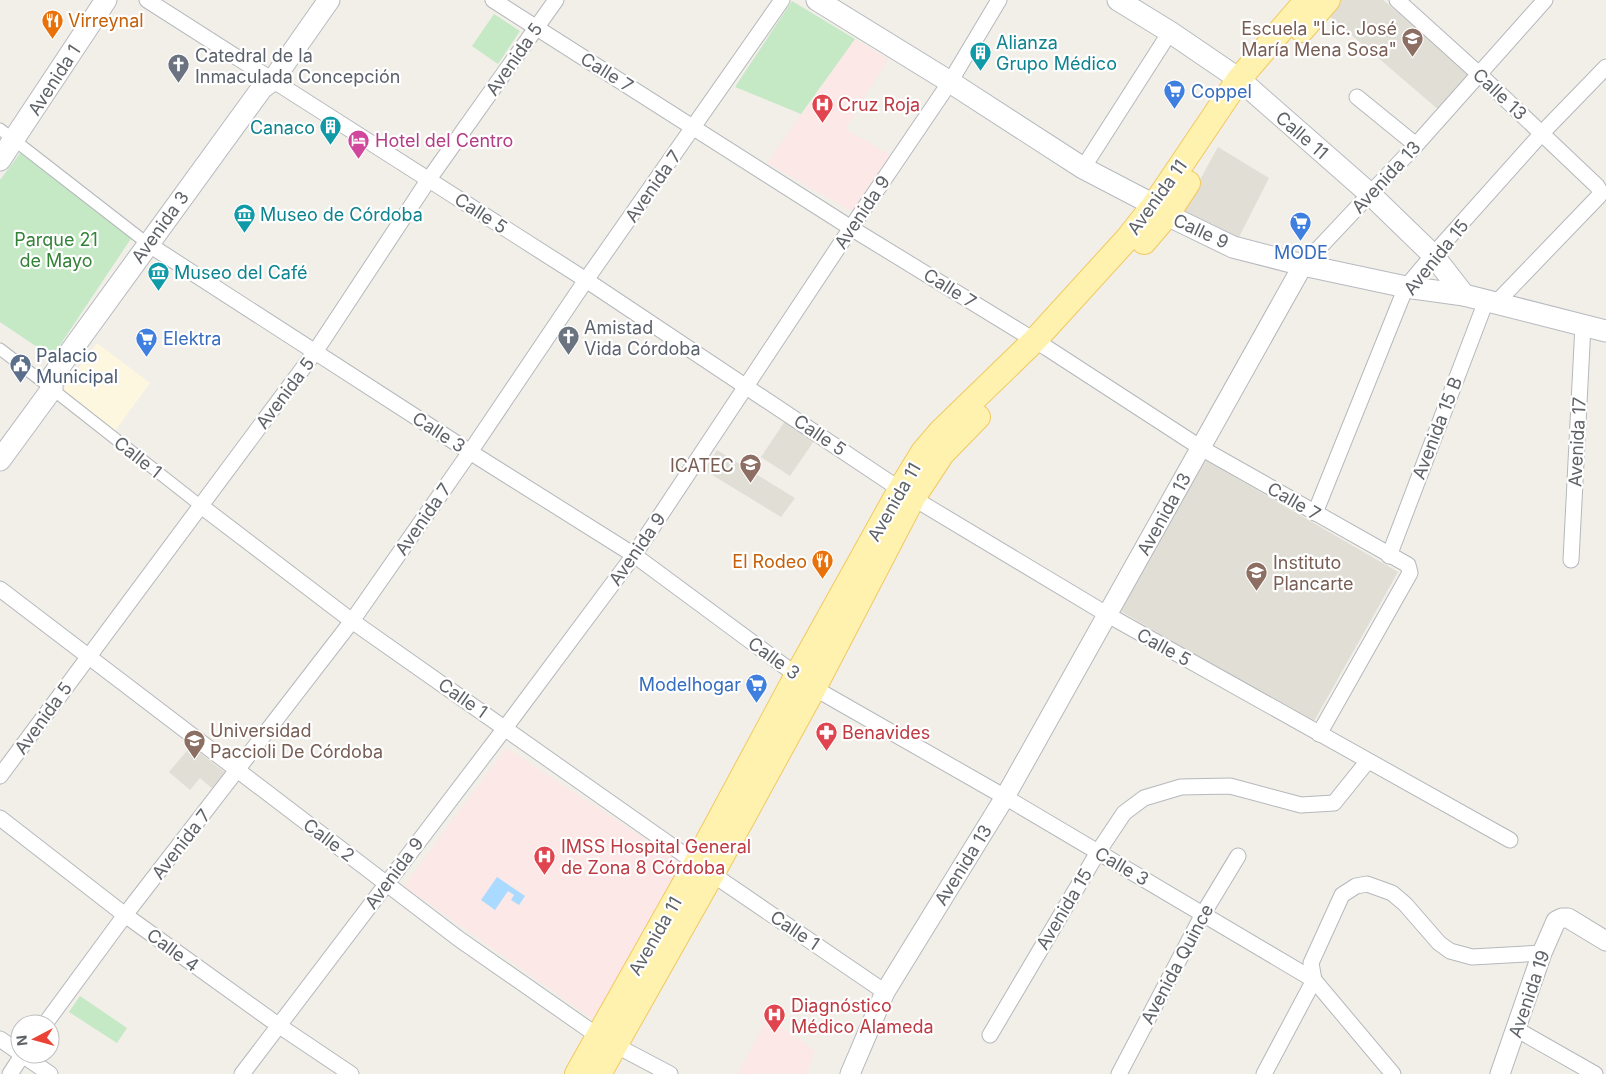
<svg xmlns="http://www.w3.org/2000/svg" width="1606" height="1074" font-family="Inter,sans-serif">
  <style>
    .commercial { fill: #fef7e0 }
    .education { fill: #e1ded6 }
    .medical { fill: #fce8e6 }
    .green { fill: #c5e8c5 }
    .water { fill: #aadaff }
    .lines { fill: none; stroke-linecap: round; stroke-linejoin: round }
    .pedestrian-casing { stroke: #b5b8bc; stroke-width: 13 }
    .minor-casing { stroke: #b5b8bc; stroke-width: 17 }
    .tertiary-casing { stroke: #b5b8bc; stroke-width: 21 }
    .secondary-casing { stroke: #b6babf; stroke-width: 23 }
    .primary-casing { stroke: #f2c960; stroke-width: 26 }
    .pedestrian { stroke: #fff; stroke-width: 11 }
    .minor { stroke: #fff; stroke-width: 15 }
    .tertiary { stroke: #fff; stroke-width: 19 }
    .secondary { stroke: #fff; stroke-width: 21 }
    .primary { stroke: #fff2af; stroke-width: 24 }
    .labels { text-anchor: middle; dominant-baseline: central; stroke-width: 4.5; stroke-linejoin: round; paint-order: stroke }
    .food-label { font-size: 18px; fill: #c56008; stroke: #fff; text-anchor: start }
    .education-label { font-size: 18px; fill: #785e54; stroke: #fff; text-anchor: end }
    .culture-label { font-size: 18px; fill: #0d838f; stroke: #fff; text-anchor: start }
    .worship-label { font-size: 18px; fill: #5b616d; stroke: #fff; text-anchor: start }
    .street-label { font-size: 18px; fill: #5f6368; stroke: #fff }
    .shop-label { font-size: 18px; fill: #366cbe; stroke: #fff; text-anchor: start }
    .health-label { font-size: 18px; fill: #be3a42; stroke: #fff; text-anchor: start }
    .hotel-label { font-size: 18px; fill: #b23c85; stroke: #fff; text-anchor: start }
    .park-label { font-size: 18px; fill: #348238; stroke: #fff }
    .service-label { font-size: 18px; fill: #4e5e75; stroke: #fff; text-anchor: start }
  </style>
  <rect width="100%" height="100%" fill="#f1efe8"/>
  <path class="commercial" d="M 97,343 L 150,383 L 115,431 L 61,392 Z"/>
  <g class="education">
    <path d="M 1339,0 L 1383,0 L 1472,75 L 1440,111 L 1326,13 Z"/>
    <path d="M 1218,147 L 1269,178 L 1238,239 L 1181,214 Z"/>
    <path d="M 785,421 L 814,441 L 790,476 L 761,457 Z"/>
    <path d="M 717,450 L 795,498 L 781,517 L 704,470 Z"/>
    <path d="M 1207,461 L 1398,572 L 1313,723 L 1117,609 L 1196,464 Z"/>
    <path d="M 191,746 L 227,774 L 215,791 L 200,778 L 190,790 L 169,772 Z"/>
  </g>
  <g class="medical">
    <path d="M 855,39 L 888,59 L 845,129 L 896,158 L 857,214 L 767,163 Z"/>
    <path d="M 506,748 L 685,865 L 594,1020 L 404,886 Z"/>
    <path d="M 768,1017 L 815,1051 L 807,1074 L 738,1074 Z"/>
  </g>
  <g class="green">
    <path d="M 792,1 L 855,39 L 801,114 L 735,87 Z"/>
    <path d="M 494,14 L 520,31 L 498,64 L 472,46 Z"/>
    <path d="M 21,152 L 132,237 L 52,357 L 0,322 L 0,180 Z"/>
    <path d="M 80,996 L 127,1028 L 117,1043 L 69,1012 Z"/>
  </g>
  <path class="water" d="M 497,877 L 525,896 L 519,905 L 511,900 L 514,895 L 508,891 L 495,910 L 481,900 Z"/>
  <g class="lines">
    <defs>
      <g id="pedestrian">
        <path d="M 0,129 L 148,244"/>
        <path d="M 0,349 L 52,389 L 201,506"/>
      </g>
      <g id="minor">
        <path d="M 147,0 L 586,280 L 913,498 L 1108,615 L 1510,840"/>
        <path d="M 493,0 L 851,228 L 1047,348 L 1201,448 L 1408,565 L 1410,573 L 1319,734"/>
        <path d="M 1397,0 L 1480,75 L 1597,186 L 1600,191 L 1599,196 L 1496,303"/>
        <path d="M 1357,97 L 1416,145"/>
        <path d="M 1083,168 L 1170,32"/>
        <path d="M 148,244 L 470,452 L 634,555 L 814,688 L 1005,797 L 1314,980 L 1393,1074"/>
        <path d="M 1303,265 L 1416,145 L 1545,0"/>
        <path d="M 201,506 L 352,621 L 696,863 L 885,992"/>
        <path d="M 1315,513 L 1406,287 L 1433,255 L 1542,133 L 1606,67"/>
        <path d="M 1389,556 L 1486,301"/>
        <path d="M 1571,560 L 1583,325"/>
        <path d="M 0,589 L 459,939 L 598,1036 L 670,1074"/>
        <path d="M 0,776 L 315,352 L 429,179 L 556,0"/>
        <path d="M 0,818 L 125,915 L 278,1025 L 351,1074"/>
        <path d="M 45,1024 L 125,915 L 352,621 L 470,452 L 586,280 L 782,0"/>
        <path d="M 1516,1029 L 1595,1074"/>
        <path d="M 990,1035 L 1098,852 L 1124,813 L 1144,798 L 1181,787 L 1230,786 L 1301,805 L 1334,803 L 1367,762"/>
        <path d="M 0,1039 L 20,1053"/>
        <path d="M 21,1054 L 50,1074"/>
        <path d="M 10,1074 L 23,1054"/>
        <path d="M 242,1074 L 505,728 L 634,555 L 851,228 L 950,82 L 999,0"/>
        <path d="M 1119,1074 L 1203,914 L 1238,856"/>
        <path d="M 1264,1074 L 1314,980 L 1311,963 L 1342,895 L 1356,886 L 1367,884 L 1392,893 L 1405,904 L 1439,943 L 1450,951 L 1472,957 L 1542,953"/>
      </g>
      <g id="tertiary">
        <path d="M 850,1074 L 885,992 L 1005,797 L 1303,265"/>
        <path d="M 1500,1074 L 1542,953 L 1556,921 L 1562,918 L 1568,918 L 1606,941"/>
      </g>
      <g id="secondary">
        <path d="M 817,0 L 950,82 L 1083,168 L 1154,205 L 1167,215 L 1233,247 L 1303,265 L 1406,287 L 1464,295 L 1606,331"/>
        <path d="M 1118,0 L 1170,32 L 1239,79 L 1370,194 L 1433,255 L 1464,295"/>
        <path d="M 0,160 L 106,0"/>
        <path d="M 0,460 L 52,389 L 52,377 L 262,88 L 273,80 L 329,0"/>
      </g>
      <g id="primary">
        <path d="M 1302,30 L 1328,0"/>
        <path d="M 1144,242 L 1167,215 L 1188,183"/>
        <path d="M 577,1074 L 696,863 L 797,675 L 901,488 L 923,452 L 941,431 L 1035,340 L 1127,239 L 1154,205 L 1239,79 L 1307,0"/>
        <path d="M 599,1074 L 712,874 L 814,688 L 913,498 L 942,454 L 978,417"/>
      </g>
    </defs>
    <use href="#pedestrian" class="pedestrian-casing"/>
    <use href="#minor" class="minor-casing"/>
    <use href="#tertiary" class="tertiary-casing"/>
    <use href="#secondary" class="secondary-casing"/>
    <use href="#primary" class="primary-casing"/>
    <use href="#pedestrian" class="pedestrian"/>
    <use href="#minor" class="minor"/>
    <use href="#tertiary" class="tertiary"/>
    <use href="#secondary" class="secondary"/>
    <use href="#primary" class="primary"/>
  </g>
  <defs>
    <symbol id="restaurant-pin" viewBox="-11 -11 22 30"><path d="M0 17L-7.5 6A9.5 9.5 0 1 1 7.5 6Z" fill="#e8710a" stroke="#fff"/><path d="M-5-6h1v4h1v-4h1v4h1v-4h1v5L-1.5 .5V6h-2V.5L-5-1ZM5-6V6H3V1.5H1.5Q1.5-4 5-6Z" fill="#fff"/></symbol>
    <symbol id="school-pin" viewBox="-11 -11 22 30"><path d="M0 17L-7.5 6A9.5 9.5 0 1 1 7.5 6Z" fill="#8d6e63" stroke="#fff"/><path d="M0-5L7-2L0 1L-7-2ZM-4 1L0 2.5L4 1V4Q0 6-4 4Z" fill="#fff"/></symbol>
    <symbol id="building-pin" viewBox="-11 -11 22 30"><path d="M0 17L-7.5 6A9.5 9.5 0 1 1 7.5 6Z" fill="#0f9aa8" stroke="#fff"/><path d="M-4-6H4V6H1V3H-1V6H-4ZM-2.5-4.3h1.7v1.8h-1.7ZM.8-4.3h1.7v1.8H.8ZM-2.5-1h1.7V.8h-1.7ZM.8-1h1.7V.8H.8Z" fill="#fff"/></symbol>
    <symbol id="church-pin" viewBox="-11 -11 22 30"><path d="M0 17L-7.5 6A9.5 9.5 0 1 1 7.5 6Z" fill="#6b7280" stroke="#fff"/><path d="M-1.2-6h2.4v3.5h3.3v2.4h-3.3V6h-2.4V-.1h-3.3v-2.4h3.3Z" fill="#fff"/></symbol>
    <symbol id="supermarket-pin" viewBox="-11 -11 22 30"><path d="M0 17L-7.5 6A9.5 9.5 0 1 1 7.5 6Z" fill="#3f7fe0" stroke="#fff"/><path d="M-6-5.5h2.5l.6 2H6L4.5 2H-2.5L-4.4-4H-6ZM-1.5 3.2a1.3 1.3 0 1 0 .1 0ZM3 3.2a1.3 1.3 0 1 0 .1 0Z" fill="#fff"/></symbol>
    <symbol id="hospital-pin" viewBox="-11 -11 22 30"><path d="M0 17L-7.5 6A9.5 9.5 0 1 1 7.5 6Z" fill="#e0444e" stroke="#fff"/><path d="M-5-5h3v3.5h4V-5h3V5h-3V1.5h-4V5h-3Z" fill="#fff"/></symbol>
    <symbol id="hotel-pin" viewBox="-11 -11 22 30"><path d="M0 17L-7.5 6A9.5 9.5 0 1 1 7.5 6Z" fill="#d1479c" stroke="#fff"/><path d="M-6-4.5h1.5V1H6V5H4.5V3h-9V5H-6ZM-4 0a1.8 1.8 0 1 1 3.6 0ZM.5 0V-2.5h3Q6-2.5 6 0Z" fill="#fff"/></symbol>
    <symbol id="museum-pin" viewBox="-11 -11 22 30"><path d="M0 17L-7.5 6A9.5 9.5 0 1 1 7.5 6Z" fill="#0f9aa8" stroke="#fff"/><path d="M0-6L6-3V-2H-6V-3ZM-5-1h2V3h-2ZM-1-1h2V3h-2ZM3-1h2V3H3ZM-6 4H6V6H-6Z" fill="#fff"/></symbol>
    <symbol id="civic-pin" viewBox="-11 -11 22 30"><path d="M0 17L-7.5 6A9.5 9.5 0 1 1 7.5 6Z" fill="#5c6f8a" stroke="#fff"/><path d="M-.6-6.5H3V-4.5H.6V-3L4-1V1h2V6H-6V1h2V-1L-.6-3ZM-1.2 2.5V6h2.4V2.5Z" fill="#fff"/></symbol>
    <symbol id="pharmacy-pin" viewBox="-11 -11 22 30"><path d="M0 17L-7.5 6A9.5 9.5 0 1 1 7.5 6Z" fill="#e0444e" stroke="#fff"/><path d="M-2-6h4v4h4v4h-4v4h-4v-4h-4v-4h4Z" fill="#fff"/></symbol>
    <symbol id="university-pin" viewBox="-11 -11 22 30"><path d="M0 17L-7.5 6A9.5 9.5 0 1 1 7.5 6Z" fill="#8d6e63" stroke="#fff"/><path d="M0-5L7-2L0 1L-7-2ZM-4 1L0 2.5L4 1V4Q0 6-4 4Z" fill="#fff"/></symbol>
  </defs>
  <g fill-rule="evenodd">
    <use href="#restaurant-pin" x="40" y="8" width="25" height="34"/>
    <use href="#school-pin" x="1400" y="26" width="25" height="34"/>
    <use href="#building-pin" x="968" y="40" width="25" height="34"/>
    <use href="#church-pin" x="166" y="52" width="25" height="34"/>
    <use href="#supermarket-pin" x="1162" y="78" width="25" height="34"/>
    <use href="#hospital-pin" x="810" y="92" width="25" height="34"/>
    <use href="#building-pin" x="318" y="114" width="25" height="34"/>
    <use href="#hotel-pin" x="346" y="128" width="25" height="34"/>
    <use href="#museum-pin" x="232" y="202" width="25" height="34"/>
    <use href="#supermarket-pin" x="1288" y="210" width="25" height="34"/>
    <use href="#museum-pin" x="146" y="260" width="25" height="34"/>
    <use href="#church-pin" x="556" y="324" width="25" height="34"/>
    <use href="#supermarket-pin" x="134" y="326" width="25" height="34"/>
    <use href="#civic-pin" x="8" y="352" width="25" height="34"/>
    <use href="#school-pin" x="738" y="452" width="25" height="34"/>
    <use href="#restaurant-pin" x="810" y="548" width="25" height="34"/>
    <use href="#school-pin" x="1244" y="560" width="25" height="34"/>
    <use href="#supermarket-pin" x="744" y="672" width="25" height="34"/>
    <use href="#pharmacy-pin" x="814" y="720" width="25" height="34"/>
    <use href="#university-pin" x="182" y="728" width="25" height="34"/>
    <use href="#hospital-pin" x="532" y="844" width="25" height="34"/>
    <use href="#hospital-pin" x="762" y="1002" width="25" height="34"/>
  </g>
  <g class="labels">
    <g class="food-label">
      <text x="68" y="20">Virreynal</text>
      <text x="807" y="561" text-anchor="end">El Rodeo</text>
    </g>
    <g class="education-label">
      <text x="1397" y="28">Escuela "Lic. José<tspan x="1397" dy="21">María Mena Sosa"</tspan></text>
      <text x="734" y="465">ICATEC</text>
      <text x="1273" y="562" text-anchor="start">Instituto<tspan x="1273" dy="21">Plancarte</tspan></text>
      <text x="210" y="730" text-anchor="start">Universidad<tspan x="210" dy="21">Paccioli De Córdoba</tspan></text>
    </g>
    <g class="culture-label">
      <text x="996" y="42">Alianza<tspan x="996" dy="21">Grupo Médico</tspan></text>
      <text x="315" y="127" text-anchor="end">Canaco</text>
      <text x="260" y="214">Museo de Córdoba</text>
      <text x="174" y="272">Museo del Café</text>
    </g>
    <g class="worship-label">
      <text x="195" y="55">Catedral de la<tspan x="195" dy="21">Inmaculada Concepción</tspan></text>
      <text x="584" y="327">Amistad<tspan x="584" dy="21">Vida Córdoba</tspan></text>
    </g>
    <g class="street-label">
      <text transform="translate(514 59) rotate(-55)">Avenida 5</text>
      <text transform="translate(607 72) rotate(32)">Calle 7</text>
      <text transform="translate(54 80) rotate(-57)">Avenida 1</text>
      <text transform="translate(1500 94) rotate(43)">Calle 13</text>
      <text transform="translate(1302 135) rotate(41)">Calle 11</text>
      <text transform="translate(1386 177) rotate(-47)">Avenida 13</text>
      <text transform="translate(653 186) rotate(-55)">Avenida 7</text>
      <text transform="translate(1157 197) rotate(-54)">Avenida 11</text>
      <text transform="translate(862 212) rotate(-56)">Avenida 9</text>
      <text transform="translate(481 213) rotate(33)">Calle 5</text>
      <text transform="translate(160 227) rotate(-54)">Avenida 3</text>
      <text transform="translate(1201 231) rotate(25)">Calle 9</text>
      <text transform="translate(1436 257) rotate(-51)">Avenida 15</text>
      <text transform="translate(950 288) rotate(32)">Calle 7</text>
      <text transform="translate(285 393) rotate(-53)">Avenida 5</text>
      <text transform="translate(1437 428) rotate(-69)">Avenida 15 B</text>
      <text transform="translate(439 432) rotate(33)">Calle 3</text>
      <text transform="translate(820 435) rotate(34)">Calle 5</text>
      <text transform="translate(1577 442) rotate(-87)">Avenida 17</text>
      <text transform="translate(138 457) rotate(38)">Calle 1</text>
      <text transform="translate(1294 501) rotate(30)">Calle 7</text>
      <text transform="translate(894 502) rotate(-60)">Avenida 11</text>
      <text transform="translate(1164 514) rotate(-61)">Avenida 13</text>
      <text transform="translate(423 519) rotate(-55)">Avenida 7</text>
      <text transform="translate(637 549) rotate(-55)">Avenida 9</text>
      <text transform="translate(1164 647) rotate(29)">Calle 5</text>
      <text transform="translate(774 658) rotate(36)">Calle 3</text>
      <text transform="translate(463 698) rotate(35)">Calle 1</text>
      <text transform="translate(43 718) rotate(-54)">Avenida 5</text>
      <text transform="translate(329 840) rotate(37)">Calle 2</text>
      <text transform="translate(181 844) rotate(-52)">Avenida 7</text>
      <text transform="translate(963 865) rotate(-58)">Avenida 13</text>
      <text transform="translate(1122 866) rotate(30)">Calle 3</text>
      <text transform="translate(394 873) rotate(-53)">Avenida 9</text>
      <text transform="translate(1064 909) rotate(-59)">Avenida 15</text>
      <text transform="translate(795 930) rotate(34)">Calle 1</text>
      <text transform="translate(655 936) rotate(-60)">Avenida 11</text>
      <text transform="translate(173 950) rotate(36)">Calle 4</text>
      <text transform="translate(1177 964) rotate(-62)">Avenida Quince</text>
      <text transform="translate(1529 994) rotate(-71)">Avenida 19</text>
    </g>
    <g class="shop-label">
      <text x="1191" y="91">Coppel</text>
      <text x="1301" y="252" text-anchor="middle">MODE</text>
      <text x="163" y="338">Elektra</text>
      <text x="741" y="684" text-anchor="end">Modelhogar</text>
    </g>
    <g class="health-label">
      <text x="838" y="104">Cruz Roja</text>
      <text x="842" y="732">Benavides</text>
      <text x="561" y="846">IMSS Hospital General<tspan x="561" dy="21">de Zona 8 Córdoba</tspan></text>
      <text x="791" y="1005">Diagnóstico<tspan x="791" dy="21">Médico Alameda</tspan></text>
    </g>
    <g class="hotel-label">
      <text x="375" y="140">Hotel del Centro</text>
    </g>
    <g class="park-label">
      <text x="56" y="239">Parque 21<tspan x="56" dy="21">de Mayo</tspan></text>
    </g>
    <g class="service-label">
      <text x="36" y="355">Palacio<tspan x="36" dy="21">Municipal</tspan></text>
    </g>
  </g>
  <g transform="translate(35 1039) rotate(264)"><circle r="24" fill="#ffffff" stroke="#bfc1c3"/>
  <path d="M0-4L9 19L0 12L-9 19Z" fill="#ea4335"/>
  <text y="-8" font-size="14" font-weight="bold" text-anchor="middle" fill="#5f6368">N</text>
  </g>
</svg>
